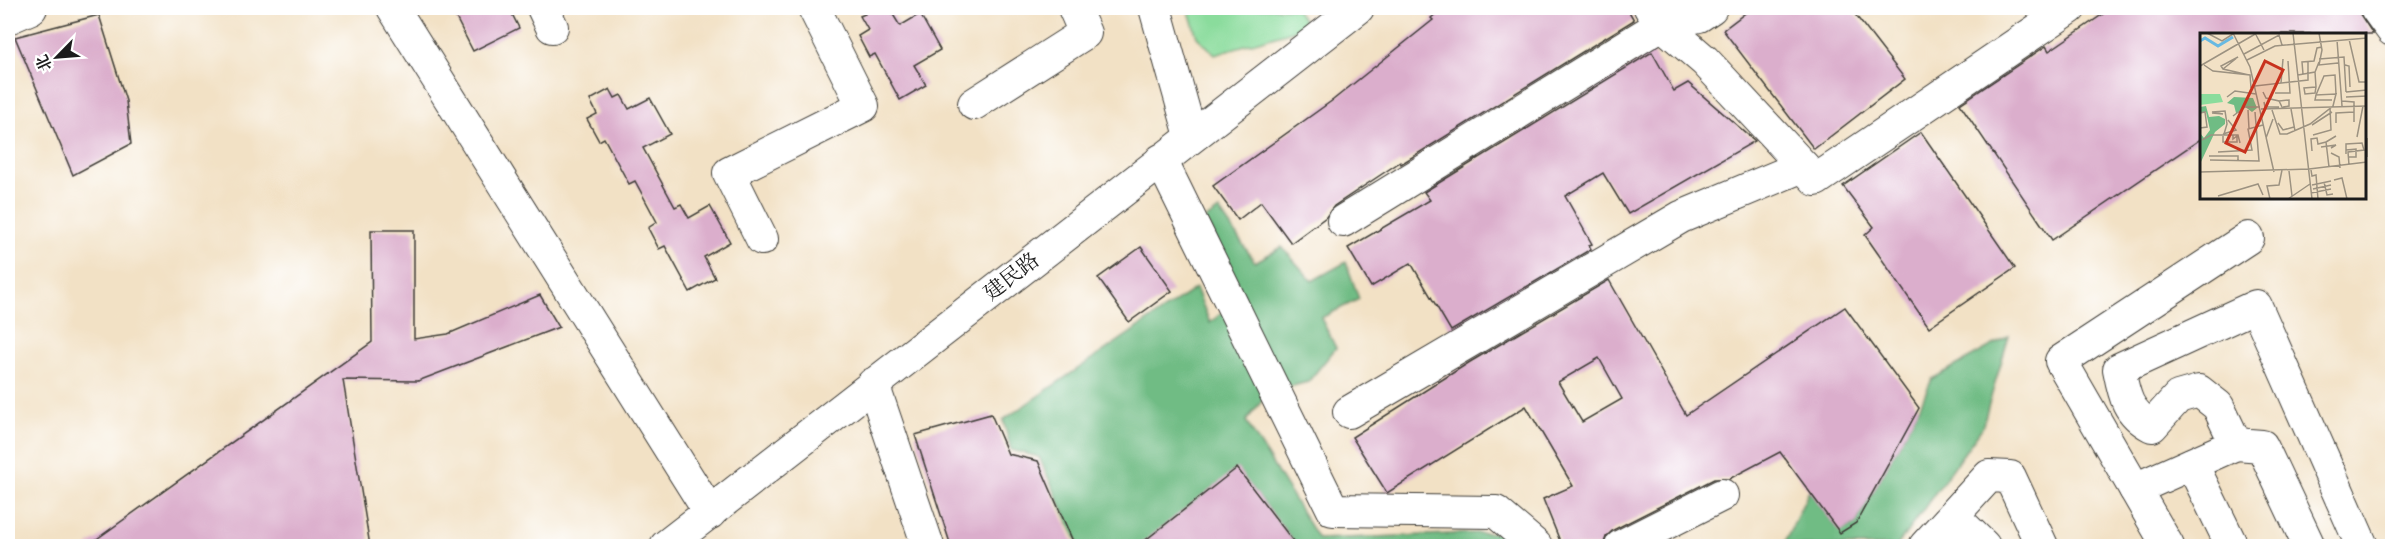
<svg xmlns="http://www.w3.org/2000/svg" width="2400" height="554" font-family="'Libre Caslon Text','Noto Serif SC',serif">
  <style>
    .green { fill: #8adc9c; stroke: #537c5c; stroke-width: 1.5 }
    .forest { fill: #6fbc84; stroke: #466c50; stroke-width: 1.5 }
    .building { fill: #dbaecc; fill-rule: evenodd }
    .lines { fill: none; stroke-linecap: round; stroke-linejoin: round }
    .minor-casing { stroke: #3c3a35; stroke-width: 34 }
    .minor { stroke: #fff; stroke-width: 32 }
    .labels { text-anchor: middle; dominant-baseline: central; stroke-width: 4.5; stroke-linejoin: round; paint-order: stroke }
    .street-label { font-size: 21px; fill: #1c1c1c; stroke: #fff }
    .inset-river { fill: none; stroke: #67b9e2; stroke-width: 3 }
    .inset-road { fill: none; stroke: #9c9281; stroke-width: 1.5 }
    .view { fill: #c8321e; fill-opacity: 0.15; stroke: #c8321e; stroke-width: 3 }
    .inset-edge { fill: none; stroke: #1c1c1c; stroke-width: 3 }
  </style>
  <rect width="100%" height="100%" fill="#fff"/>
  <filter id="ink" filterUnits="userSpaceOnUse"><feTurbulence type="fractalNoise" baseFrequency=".0167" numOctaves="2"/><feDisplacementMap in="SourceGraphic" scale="12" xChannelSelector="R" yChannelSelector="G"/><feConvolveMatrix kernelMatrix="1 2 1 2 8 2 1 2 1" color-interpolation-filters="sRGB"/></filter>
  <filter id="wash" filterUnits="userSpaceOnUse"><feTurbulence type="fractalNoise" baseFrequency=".008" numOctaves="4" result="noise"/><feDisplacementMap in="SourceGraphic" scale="24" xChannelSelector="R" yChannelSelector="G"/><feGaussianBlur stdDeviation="1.35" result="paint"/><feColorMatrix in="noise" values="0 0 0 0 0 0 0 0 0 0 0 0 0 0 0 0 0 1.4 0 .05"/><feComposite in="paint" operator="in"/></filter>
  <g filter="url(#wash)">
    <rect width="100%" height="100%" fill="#f2e1c5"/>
    <path class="green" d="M 1188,8 L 1295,8 L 1309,26 L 1215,54 L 1197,37 Z"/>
    <g class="forest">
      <path d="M 1219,210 L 1255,262 L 1282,247 L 1312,281 L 1346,262 L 1359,299 L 1321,318 L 1336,348 L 1308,382 L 1269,392 L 1246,421 L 1318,539 L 1506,532 L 1514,546 L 1297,546 L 1237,469 L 1139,546 L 1079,546 L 1039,457 L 1011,450 L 1003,420 L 1196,288 L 1210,323 L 1243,294 L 1205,220 Z"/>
      <path d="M 2009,336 L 1982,428 L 1897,546 L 1783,546 L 1809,491 L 1840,532 L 1856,523 L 1919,408 L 1932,379 Z"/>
    </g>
    <g id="blocks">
      <g class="building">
        <path d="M 451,8 L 509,8 L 519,28 L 473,51 Z"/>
        <path d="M 861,8 L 889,8 L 900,26 L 920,14 L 940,50 L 914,65 L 926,85 L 900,100 L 875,54 L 869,57 L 858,36 L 868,30 L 860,16 L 865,14 Z"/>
        <path d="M 1443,8 L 1627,8 L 1634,20 L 1401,164 L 1400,162 L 1334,206 L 1326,217 L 1291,243 L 1261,202 L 1238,220 L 1213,186 L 1333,100 L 1433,20 L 1431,18 Z"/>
        <path d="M 1752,8 L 1850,8 L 1905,79 L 1814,149 L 1723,30 Z"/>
        <path d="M 2112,8 L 2356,8 L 2373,34 L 2202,34 L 2202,138 L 2052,240 L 1960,104 L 2046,46 L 2049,51 Z"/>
        <path d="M 99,15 L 126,101 L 131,144 L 73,175 L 15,37 Z"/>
        <path d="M 1652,52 L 1674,91 L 1688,83 L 1755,141 L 1628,214 L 1603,173 L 1565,196 L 1592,244 L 1589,245 L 1591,249 L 1451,331 L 1411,263 L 1371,287 L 1348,248 L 1430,200 L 1424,192 Z"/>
        <path d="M 610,89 L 615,98 L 621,95 L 629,109 L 650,98 L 670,134 L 643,148 L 675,207 L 681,204 L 689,218 L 710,206 L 730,242 L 704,257 L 715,278 L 690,292 L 665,246 L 659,249 L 648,228 L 657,222 L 635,181 L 629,184 L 604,138 L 599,141 L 587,119 L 597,114 L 590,100 Z"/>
        <path d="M 1921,132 L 2015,268 L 1929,327 L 1865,235 L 1874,227 L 1843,186 Z"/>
        <path d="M 371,230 L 414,230 L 414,339 L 448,334 L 540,295 L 559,327 L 418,381 L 343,380 L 370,546 L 87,546 L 372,342 Z"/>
        <path d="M 1141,247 L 1172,291 L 1129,322 L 1098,278 Z"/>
        <path d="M 1609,280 L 1686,415 L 1845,307 L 1919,408 L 1856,523 L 1840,533 L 1780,452 L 1729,479 L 1714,479 L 1613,530 L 1606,537 L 1603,546 L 1562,546 L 1543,499 L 1573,486 L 1526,406 L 1387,493 L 1352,437 L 1470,362 ZM 1599,358 L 1622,399 L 1582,422 L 1558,382 Z"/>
        <path d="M 991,414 L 1008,454 L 1038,461 L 1075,546 L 951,546 L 915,435 Z"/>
        <path d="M 1237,468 L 1297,546 L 1138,546 Z"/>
      </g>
    </g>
  </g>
  <g filter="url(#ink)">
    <use href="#blocks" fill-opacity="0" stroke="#3c3a35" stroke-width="1.5"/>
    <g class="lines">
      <defs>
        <g id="minor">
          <path d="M 393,8 L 710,513"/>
          <path d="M 543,8 L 552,27"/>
          <path d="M 1155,8 L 1191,136"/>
          <path d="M 1650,8 L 1662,24 L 1705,61 L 1816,180 L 2070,8"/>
          <path d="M 2376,8 L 2392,30"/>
          <path d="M 8,18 L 31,8"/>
          <path d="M 974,104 L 1085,33 L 1074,8"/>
          <path d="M 1161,160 L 1333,510 L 1496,512 L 1536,546"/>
          <path d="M 1343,221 L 1662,24 L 1699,16 L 1711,8"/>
          <path d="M 762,239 L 729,173 L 863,106 L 814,8"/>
          <path d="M 873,384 L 928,546"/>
          <path d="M 1349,412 L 1681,217 L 1803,166"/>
          <path d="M 2236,444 L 2262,446 L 2309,546"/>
          <path d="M 2192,464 L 2232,546"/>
          <path d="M 2135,489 L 2236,444 L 2218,406 L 2199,391 L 2178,397 L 2152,426 C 2127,413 2124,395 2119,369 L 2256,306 L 2362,546"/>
          <path d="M 1953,516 L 1984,546"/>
          <path d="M 666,546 L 1358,8"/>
          <path d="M 1621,546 L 1722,495"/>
          <path d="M 1925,546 L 1989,476 L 2010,477 L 2042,546"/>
          <path d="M 2168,546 L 2061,361 L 2248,238"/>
        </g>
      </defs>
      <use href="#minor" class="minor-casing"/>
      <use href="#minor" class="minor"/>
    </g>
  </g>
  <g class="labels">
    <g class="street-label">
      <text transform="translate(1011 276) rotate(-38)">建民路</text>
    </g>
  </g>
  <g transform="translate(2200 33)">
    <rect width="166" height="166" fill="#f2e1c5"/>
    <path d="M 0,61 L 20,61 L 23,69 L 0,72 Z" fill="#8adc9c"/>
    <path d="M 34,64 L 53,65 L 57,75 L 52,79 L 44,73 L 41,80 L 36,80 L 34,72 L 27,70 ZM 6,73 L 9,84 L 19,83 L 25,86 L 25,91 L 15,99 L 0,131 L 0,100 L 4,105 L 10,97 L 6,79 L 0,79 L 0,74 Z" fill="#6fbc84"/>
    <path class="inset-river" d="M 0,8 L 5,5 L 18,13 L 33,4"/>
    <path class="inset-road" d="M 7,0 L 22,8 L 33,1M 33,0 L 50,34 L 74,139M 55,0 L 64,17M 93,0 L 112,166M 119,0 L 122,17 L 119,32 L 138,30M 149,6 L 159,49 L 167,49M 137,7 L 142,73M 44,21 L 79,2 L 82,12M 119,26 L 144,24 L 146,59M 47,27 L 75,13 L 167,5M 4,32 L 13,38 L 50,42 L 51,55M 145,32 L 149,33 L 150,54M 0,33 L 57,0M 23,36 L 38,24 L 21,33 L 23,36 L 49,42M 115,39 L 116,54 L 115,60 L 105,61 L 104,55 L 116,54M 103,41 L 102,29 L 114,28 L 117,15 L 122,14M 98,42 L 115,39 L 119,29M 81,50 L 83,26M 55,53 L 108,47 L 108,28M 63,59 L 66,65 L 79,68 L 83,76M 146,59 L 167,57M 75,60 L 90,60 L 88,28M 116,62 L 115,67 L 132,67M 27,64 L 35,58 L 56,61M 146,64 L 167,63M 79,68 L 89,67 L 89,73 L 83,74M 142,68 L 154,69 L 154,89M 64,69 L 65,74 L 79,74M 61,76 L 167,73M 91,76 L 95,98M 48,77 L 49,96M 72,77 L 80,101 L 87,101 L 110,91 L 133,73 L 136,61 L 116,62 L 124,43 L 135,42 L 136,61M 0,80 L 5,79 L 7,94 L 0,95M 12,80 L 23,81 L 12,79 L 25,78 L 27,91 L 24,101M 33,83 L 45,74 L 60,74M 78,90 L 83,97 L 94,94M 136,90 L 136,80 L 154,79M 112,92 L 132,79M 0,93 L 0,124M 23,101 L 36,97 L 28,87M 113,102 L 131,97 L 130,75M 23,103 L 23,109 L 37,109 L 37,103 L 33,106 L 33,102M 157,104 L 163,73M 66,105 L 73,86M 167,105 L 167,124M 2,107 L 11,102 L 38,102 L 40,110M 121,114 L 136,112 L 131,115M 146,117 L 156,116 L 156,124 L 149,124M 112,118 L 111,106 L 117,105 L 118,111 L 126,109M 18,119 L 52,117 L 48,96 L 63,92M 131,120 L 139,124 L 140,135M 146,121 L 146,111 L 162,110 L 164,117 L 148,119 L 149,132M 9,123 L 38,123 L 38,128M 10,127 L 59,128 L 55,79M 129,134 L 126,109 L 136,103M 111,137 L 112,143 L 116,142 L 118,166M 89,138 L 92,163M 0,139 L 109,136 L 167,129M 134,147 L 142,145 L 147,166M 124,149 L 127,162 L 133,161M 112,152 L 131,148M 113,156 L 131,152M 111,160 L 131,156M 18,163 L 58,151 L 63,162M 70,166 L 67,153 L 79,152 L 82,137M 88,166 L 110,151"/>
    <path class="view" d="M 65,28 L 83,37 L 45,119 L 26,110 Z"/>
    <rect width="166" height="166" class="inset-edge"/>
  </g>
  <rect width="2400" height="554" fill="none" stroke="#fff" stroke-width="30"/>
  <g transform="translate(57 57) rotate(245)" stroke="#ffffff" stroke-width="4.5" paint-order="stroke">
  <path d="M0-4.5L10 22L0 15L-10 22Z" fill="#1c1c1c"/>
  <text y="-9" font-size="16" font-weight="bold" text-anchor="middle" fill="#1c1c1c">北</text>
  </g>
</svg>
